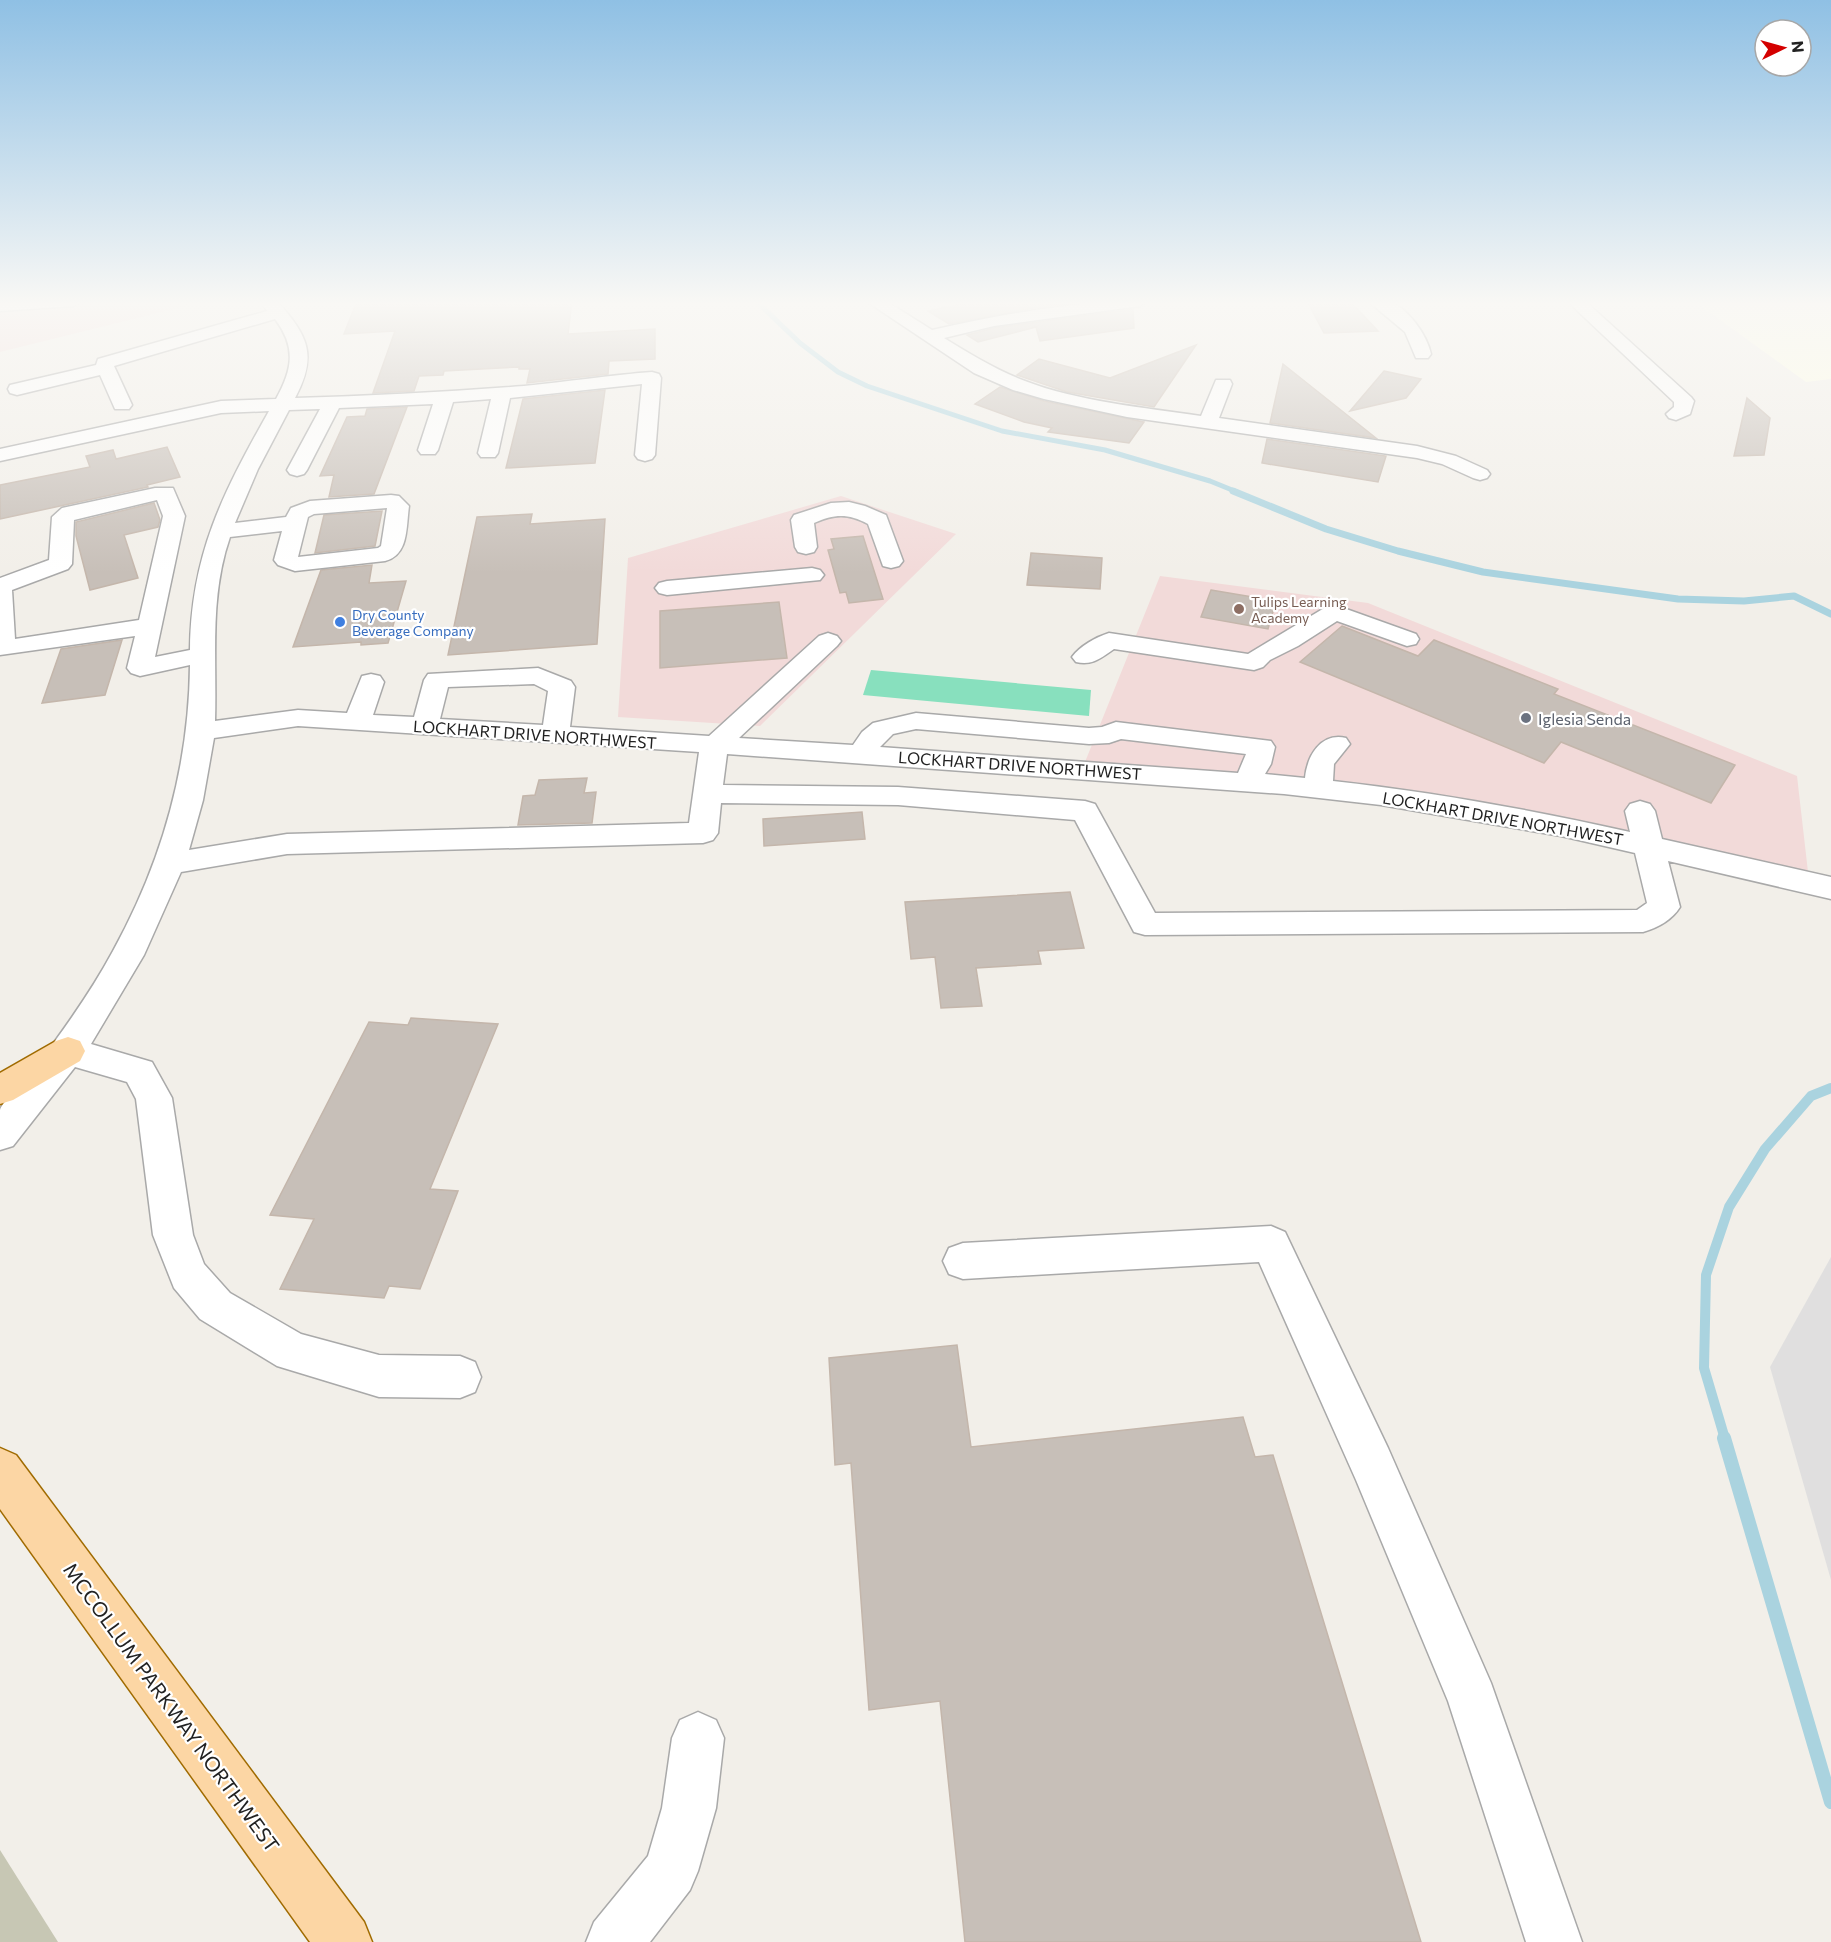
<svg xmlns="http://www.w3.org/2000/svg" width="1831" height="1942" font-family="Commissioner,sans-serif">
  <style>
    .residential { fill: #e0dfdf }
    .commercial { fill: #f2dad9 }
    .education { fill: #ffffe5 }
    .construction { fill: #c7c7b4 }
    .pitch { fill: #88e0be }
    .lines { fill: none; stroke-linecap: round; stroke-linejoin: round }
    .stream-far3 { stroke: #aad3df; stroke-width: 5 }
    .stream-far2 { stroke: #aad3df; stroke-width: 7 }
    .stream-far1 { stroke: #aad3df; stroke-width: 10 }
    .stream { stroke: #aad3df; stroke-width: 14 }
    .building { fill: #c7bfb8; stroke: #c4b6ab; stroke-width: 1.5 }
    .minor-casing { stroke: #a9a9a9; stroke-width: 3 }
    .major-casing { stroke: #a06b00; stroke-width: 3 }
    .minor { fill: #fff; fill-rule: evenodd }
    .major { fill: #fcd6a4; fill-rule: evenodd }
    .education-dot { fill: #8d6e63; stroke: #fff; stroke-width: 2 }
    .shop-dot { fill: #3f7fe0; stroke: #fff; stroke-width: 2 }
    .worship-dot { fill: #6b7280; stroke: #fff; stroke-width: 2 }
    .labels { text-anchor: middle; dominant-baseline: central; stroke-width: 4.5; stroke-linejoin: round; paint-order: stroke }
    .far-education-label { font-size: 14px; fill: #785e54; stroke: #fff; text-anchor: start }
    .far-shop-label { font-size: 14px; fill: #366cbe; stroke: #fff; text-anchor: start }
    .worship-label { font-size: 16px; fill: #5b616d; stroke: #fff; text-anchor: start }
    .street-label { font-size: 16px; fill: #222; stroke: #fff }
    .near-street-label { font-size: 20px; fill: #222; stroke: #fff }
  </style>
  <rect width="100%" height="100%" fill="#f2efe9"/>
  <path class="residential" d="M 1831,1257 L 1831,1580 L 1770,1367 Z"/>
  <g class="commercial">
    <path d="M 0,301 L 206,301 L 0,352 Z"/>
    <path d="M 841,496 L 956,534 L 760,726 L 618,717 L 628,558 Z"/>
    <path d="M 1160,576 L 1368,603 L 1797,776 L 1808,872 L 1595,825 L 1337,782 L 1085,762 Z"/>
  </g>
  <path class="education" d="M 1694,301 L 1831,301 L 1831,379 L 1806,382 Z"/>
  <path class="construction" d="M 0,1850 L 58,1942 L 0,1942 Z"/>
  <path class="pitch" d="M 871,670 L 1091,690 L 1089,716 L 863,695 Z"/>
  <g class="lines">
    <path class="stream-far3" d="M 756,301 L 800,343 L 838,372 L 867,386 L 1002,431 L 1105,450 L 1210,481 L 1237,492"/>
    <path class="stream-far2" d="M 1233,491 L 1326,529 L 1398,551 L 1483,572 L 1678,599 L 1744,601 L 1794,596 L 1831,614"/>
    <path class="stream-far1" d="M 1725,1439 L 1704,1368 L 1706,1275 L 1729,1207 L 1765,1149 L 1811,1096 L 1831,1088"/>
    <path class="stream" d="M 1724,1438 L 1831,1802"/>
  </g>
  <g class="building">
    <path d="M 357,301 L 572,301 L 568,334 L 655,329 L 655,359 L 609,361 L 608,374 L 527,383 L 530,369 L 519,369 L 519,367 L 444,371 L 443,375 L 419,376 L 414,391 L 373,393 L 395,331 L 344,334 Z"/>
    <path d="M 974,301 L 1094,301 L 1039,307 L 949,324 L 928,311 Z"/>
    <path d="M 1307,301 L 1350,301 L 1378,331 L 1324,333 Z"/>
    <path d="M 1133,309 L 1134,328 L 1040,341 L 1036,327 L 978,342 L 967,335 L 994,328 Z"/>
    <path d="M 1196,345 L 1154,407 L 1067,392 L 1017,375 L 1039,359 L 1110,378 Z"/>
    <path d="M 1283,364 L 1376,438 L 1270,423 Z"/>
    <path d="M 1384,371 L 1421,379 L 1406,398 L 1350,411 Z"/>
    <path d="M 1000,387 L 1044,401 L 1144,422 L 1129,443 L 1048,432 L 1052,428 L 1024,422 L 975,404 Z"/>
    <path d="M 605,390 L 595,463 L 506,468 L 523,399 Z"/>
    <path d="M 1747,398 L 1770,418 L 1764,455 L 1734,456 Z"/>
    <path d="M 407,407 L 374,494 L 329,497 L 334,475 L 320,476 L 347,417 L 365,416 L 367,409 Z"/>
    <path d="M 1267,439 L 1386,456 L 1378,482 L 1262,463 Z"/>
    <path d="M 167,447 L 180,477 L 147,485 L 148,487 L 0,519 L 0,485 L 90,467 L 86,456 L 113,450 L 116,459 Z"/>
    <path d="M 154,503 L 160,520 L 158,527 L 124,535 L 138,578 L 90,590 L 76,536 L 76,522 Z"/>
    <path d="M 382,511 L 375,546 L 315,553 L 324,515 Z"/>
    <path d="M 532,514 L 530,524 L 605,519 L 597,644 L 448,655 L 477,517 Z"/>
    <path d="M 863,536 L 883,599 L 849,603 L 846,592 L 840,593 L 828,550 L 834,549 L 831,539 Z"/>
    <path d="M 1031,553 L 1102,558 L 1100,589 L 1027,585 Z"/>
    <path d="M 372,565 L 369,583 L 406,581 L 388,643 L 361,645 L 361,642 L 293,647 L 321,570 Z"/>
    <path d="M 1211,590 L 1276,601 L 1268,629 L 1201,617 Z"/>
    <path d="M 779,602 L 787,658 L 660,668 L 660,611 Z"/>
    <path d="M 1342,626 L 1418,656 L 1434,640 L 1558,689 L 1554,694 L 1735,765 L 1711,803 L 1561,742 L 1544,763 L 1300,662 Z"/>
    <path d="M 122,640 L 105,695 L 42,703 L 61,649 Z"/>
    <path d="M 587,778 L 584,793 L 596,792 L 592,823 L 518,825 L 523,796 L 535,795 L 539,780 Z"/>
    <path d="M 862,812 L 865,839 L 764,846 L 763,819 Z"/>
    <path d="M 1070,892 L 1084,948 L 1038,951 L 1041,964 L 976,968 L 982,1006 L 941,1008 L 935,957 L 911,959 L 905,902 Z"/>
    <path d="M 411,1018 L 498,1024 L 430,1189 L 458,1191 L 420,1289 L 389,1286 L 384,1298 L 280,1289 L 314,1219 L 270,1215 L 369,1022 L 408,1025 Z"/>
    <path d="M 957,1345 L 971,1447 L 1243,1417 L 1255,1457 L 1273,1455 L 1421,1942 L 965,1942 L 940,1701 L 869,1710 L 851,1463 L 835,1465 L 829,1358 Z"/>
  </g>
  <g class="lines">
    <defs>
      <g id="minor">
        <path d="M 0,301 L 82,301 L 74,306 L 0,311 Z"/>
        <path d="M 260,301 L 277,301 C 308,336 318,355 295,398 C 371,396 448,392 524,386 C 567,382 609,375 652,372 L 659,374 L 661,378 L 655,455 L 652,459 L 645,461 L 638,459 L 635,455 L 642,384 L 510,398 L 498,453 L 495,457 L 481,457 L 478,453 L 491,399 L 453,402 L 438,450 L 435,454 L 421,454 L 418,450 L 433,404 L 339,408 L 307,470 L 304,474 L 297,476 L 290,474 L 287,470 L 320,409 L 289,410 L 258,469 L 235,523 L 286,517 L 291,508 L 310,501 L 391,495 L 399,496 L 409,506 C 406,527 409,555 385,561 L 295,571 L 278,565 L 274,560 L 282,531 L 230,537 C 209,597 217,659 215,721 L 298,710 L 347,713 L 362,676 L 371,674 L 380,676 L 384,682 L 373,715 L 414,717 L 424,680 L 428,674 L 538,668 L 571,681 L 575,687 L 570,727 L 709,736 L 819,636 L 828,633 L 837,636 L 841,641 L 837,646 L 739,738 L 853,745 L 862,732 L 873,723 L 916,713 L 1089,728 L 1102,727 L 1116,722 L 1271,741 L 1275,747 L 1271,764 L 1265,774 L 1305,778 C 1307,756 1321,732 1346,738 L 1350,744 L 1334,764 L 1333,781 C 1433,792 1532,810 1630,832 L 1625,811 L 1630,804 L 1640,801 L 1650,804 L 1655,811 L 1662,839 L 1831,877 L 1831,899 L 1668,861 L 1680,907 C 1672,920 1657,928 1643,932 L 1145,935 L 1134,932 L 1075,820 L 898,805 L 721,803 L 718,833 L 713,840 L 703,843 L 287,854 L 181,872 L 144,955 L 91,1044 L 152,1062 L 172,1098 L 193,1235 L 204,1264 L 230,1293 L 301,1334 L 379,1355 L 460,1356 L 475,1362 L 481,1377 L 475,1392 L 460,1398 L 379,1397 L 277,1366 L 200,1319 L 174,1288 L 153,1235 L 136,1099 L 127,1082 L 75,1067 L 13,1146 L 0,1150 C 0,1139 0,1120 0,1110 C 2,1102 28,1076 35,1068 C 63,1031 91,992 113,951 C 162,862 189,767 190,665 L 140,676 L 131,673 L 127,668 L 135,636 L 0,655 L 0,578 L 49,560 L 52,517 L 62,508 L 155,488 L 173,488 L 185,516 L 155,657 L 190,650 C 191,554 223,493 269,411 L 221,413 L 0,461 L 0,449 L 221,401 L 276,399 C 292,370 297,348 275,319 L 114,366 L 132,405 L 129,409 L 115,409 L 100,375 L 17,395 L 10,393 L 8,389 L 10,385 L 96,365 L 98,359 L 267,311 ZM 157,500 L 163,516 L 139,620 L 15,639 L 12,590 L 68,569 L 72,564 L 74,520 ZM 387,508 L 381,546 L 378,548 L 298,557 L 308,517 L 314,514 ZM 534,684 L 548,691 L 543,725 L 440,719 L 448,687 ZM 298,726 L 699,752 L 689,823 L 287,834 L 189,850 L 203,800 L 214,738 ZM 916,729 L 1089,744 L 1109,743 L 1121,739 L 1246,754 L 1238,773 L 880,747 L 893,734 ZM 727,754 L 1284,794 L 1381,805 L 1561,836 L 1635,853 L 1647,903 L 1637,910 L 1155,913 L 1095,804 L 1085,801 L 898,787 L 723,785 Z"/>
        <path d="M 866,301 L 886,301 L 932,330 C 1003,314 1075,301 1148,301 L 1140,306 L 994,326 L 944,338 C 970,354 996,370 1025,381 C 1076,401 1146,408 1201,416 L 1216,380 L 1230,380 L 1232,384 L 1219,418 L 1417,446 L 1456,456 L 1487,470 L 1490,474 L 1487,478 L 1480,480 L 1473,478 L 1442,464 L 1417,458 L 1127,417 L 1044,399 L 1013,390 L 974,373 Z"/>
        <path d="M 1368,301 C 1373,301 1381,300 1387,301 C 1407,306 1427,335 1431,354 L 1428,358 L 1416,358 L 1405,332 Z"/>
        <path d="M 1567,301 L 1585,301 L 1691,397 L 1694,401 L 1690,414 L 1676,420 L 1669,418 L 1666,414 L 1674,407 L 1674,402 Z"/>
        <path d="M 849,502 L 865,506 L 886,515 L 903,561 L 899,566 L 891,568 L 883,566 L 868,524 C 848,513 834,514 814,523 L 817,547 L 814,552 L 806,554 L 798,552 L 795,547 L 791,520 L 794,515 L 831,503 Z"/>
        <path d="M 812,568 L 820,570 L 824,575 L 820,580 L 667,595 L 659,593 L 655,588 L 659,583 L 667,581 Z"/>
        <path d="M 1335,605 L 1416,634 L 1419,639 L 1416,644 L 1407,646 L 1337,621 L 1298,646 L 1270,660 L 1263,667 L 1254,670 L 1114,649 C 1101,658 1092,666 1076,662 L 1072,657 C 1080,646 1096,637 1109,633 L 1248,654 L 1326,607 Z"/>
        <path d="M 1271,1226 L 1285,1232 L 1388,1448 L 1491,1683 L 1582,1942 L 1526,1942 L 1448,1701 L 1356,1480 L 1259,1262 L 963,1279 L 949,1274 L 943,1261 L 949,1248 L 963,1243 Z"/>
        <path d="M 698,1712 L 716,1720 L 724,1738 L 716,1808 L 698,1871 L 690,1890 L 650,1942 L 586,1942 L 594,1922 L 648,1856 L 662,1808 L 672,1738 L 680,1720 Z"/>
      </g>
      <g id="major">
        <path d="M 68,1037 L 80,1041 L 85,1051 L 80,1061 L 13,1100 L 0,1104 L 0,1073 L 56,1041 Z"/>
        <path d="M 0,1448 L 16,1455 L 364,1922 L 372,1942 L 310,1942 L 0,1509 Z"/>
      </g>
    </defs>
    <use href="#minor" class="minor-casing"/>
    <use href="#major" class="major-casing"/>
    <use href="#minor" class="minor"/>
    <use href="#major" class="major"/>
  </g>
  <linearGradient id="sky" x2="0" y2="1"><stop stop-color="#8fc0e4"/><stop offset="0.53" stop-color="#f9f8f5"/><stop offset="1" stop-color="#f9f8f5" stop-opacity="0"/></linearGradient>
  <rect width="1831" height="573" fill="url(#sky)"/>
  <circle class="education-dot" cx="1239" cy="609" r="6"/>
  <circle class="shop-dot" cx="340" cy="622" r="6"/>
  <circle class="worship-dot" cx="1526" cy="718" r="6"/>
  <g class="labels">
    <g class="far-education-label">
      <text x="1251" y="601">Tulips Learning<tspan x="1251" dy="16">Academy</tspan></text>
    </g>
    <g class="far-shop-label">
      <text x="352" y="614">Dry County<tspan x="352" dy="16">Beverage Company</tspan></text>
    </g>
    <g class="worship-label">
      <text x="1538" y="718">Iglesia Senda</text>
    </g>
    <g class="street-label">
      <text transform="translate(535 734) rotate(4)">LOCKHART DRIVE NORTHWEST</text>
      <text transform="translate(1020 765) rotate(4)">LOCKHART DRIVE NORTHWEST</text>
      <text transform="translate(1503 818) rotate(10)">LOCKHART DRIVE NORTHWEST</text>
    </g>
    <g class="near-street-label">
      <text transform="translate(172 1707) rotate(54)">MCCOLLUM PARKWAY NORTHWEST</text>
    </g>
  </g>
  <g transform="translate(1783 48) rotate(85)"><circle r="28" fill="#ffffff" stroke="#a7a7a7" stroke-width="1.5"/>
  <path d="M0-4.5L10 22L0 15L-10 22Z" fill="#d40000"/>
  <text y="-9" font-size="16" font-weight="bold" text-anchor="middle" fill="#222222">N</text>
  </g>
</svg>
